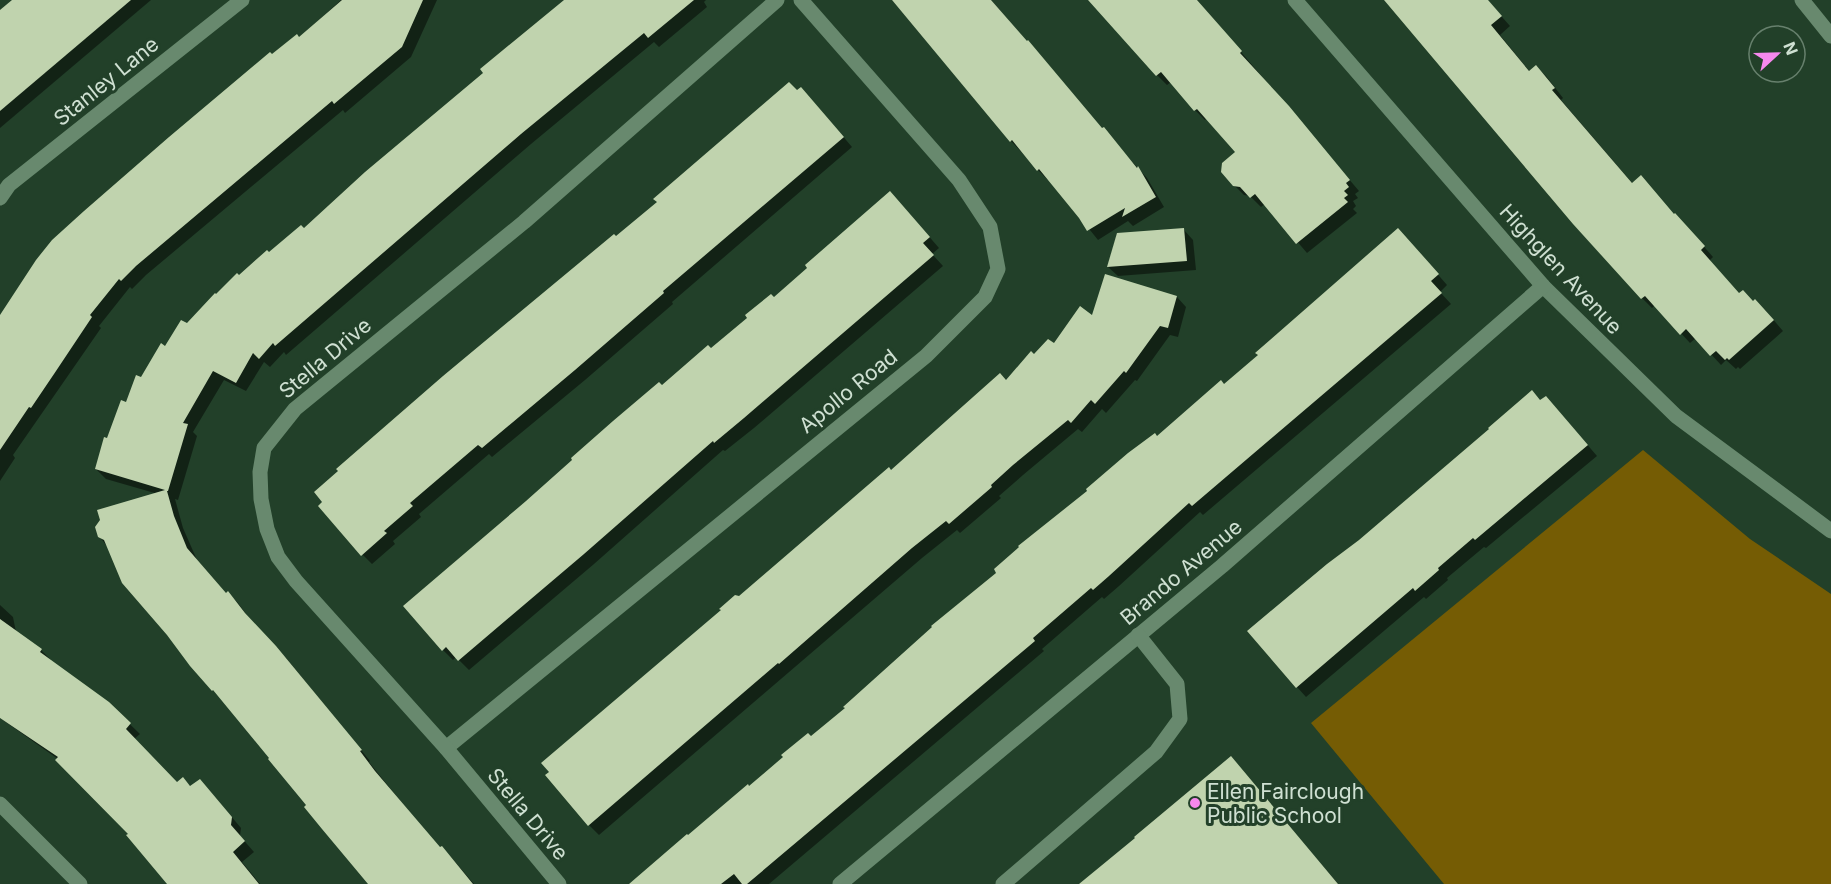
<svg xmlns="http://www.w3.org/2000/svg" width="1831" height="884" font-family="Inter,sans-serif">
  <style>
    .green { fill: #755c04 }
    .shadow { fill: #0007 }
    .building { fill: #c0d3ae }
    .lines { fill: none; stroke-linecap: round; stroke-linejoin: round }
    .minor { stroke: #68896e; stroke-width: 15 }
    .poi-dot { fill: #f688ed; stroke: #224029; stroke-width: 2 }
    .labels { text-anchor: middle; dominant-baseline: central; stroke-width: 6; stroke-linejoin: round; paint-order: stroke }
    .street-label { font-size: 21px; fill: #cfe0d2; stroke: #224029 }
    .poi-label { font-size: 21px; fill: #cfe0d2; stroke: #224029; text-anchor: start }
  </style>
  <rect width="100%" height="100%" fill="#224029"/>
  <path class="green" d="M 1643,450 L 1750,539 L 1831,594 L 1831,884 L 1444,884 L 1311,723 Z"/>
  <g class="shadow">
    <path d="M 14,0 L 151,0 L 0,128 L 0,12 Z"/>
    <path d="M 341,0 L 437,0 L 411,57 L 345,113 L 343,110 L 146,275 L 132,289 L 130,287 L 99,326 L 101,328 L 13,455 L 15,458 L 0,481 L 0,317 L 273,56 L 299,38 Z"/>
    <path d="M 566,0 L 706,0 L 704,2 L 707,7 L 659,47 L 654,42 L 531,144 L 286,355 L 284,352 L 270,367 L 264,362 L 246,391 L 224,380 L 193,432 L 197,436 L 178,500 L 175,499 L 183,528 L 197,560 L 226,594 L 228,593 L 238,603 L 254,625 L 286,658 L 370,761 L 369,762 L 385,782 L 440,849 L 451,857 L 474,884 L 370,884 L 99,536 L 158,494 L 106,479 L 96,469 L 108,440 L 142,379 L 166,348 L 187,325 L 239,277 L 304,230 L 485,73 Z"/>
    <path d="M 892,0 L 991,0 L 1103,130 L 1147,178 L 1164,207 L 1133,226 L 1128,221 L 1098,240 L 1049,179 L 1048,180 L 1038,170 L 1011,141 Z"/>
    <path d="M 1102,0 L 1197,0 L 1359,191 L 1355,194 L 1358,198 L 1353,201 L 1356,206 L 1353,209 L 1357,213 L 1307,253 L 1265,204 L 1261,207 L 1250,196 L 1244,195 L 1234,185 L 1237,152 L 1207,118 L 1205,120 L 1195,110 L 1171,82 L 1167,85 L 1157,75 Z"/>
    <path d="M 1385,0 L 1487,0 L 1510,26 L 1500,35 L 1530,72 L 1536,67 L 1546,76 L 1563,98 L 1561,100 L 1633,184 L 1685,225 L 1713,257 L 1709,261 L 1740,295 L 1765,310 L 1783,331 L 1740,369 L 1738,367 L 1736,369 L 1726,360 L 1721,365 L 1696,338 L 1690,343 L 1655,305 L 1652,308 L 1642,298 Z"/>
    <path d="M 797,92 L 811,99 L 852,147 L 672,302 L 673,304 L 585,380 L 492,457 L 489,454 L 419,514 L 421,517 L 393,541 L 395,544 L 372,564 L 362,554 L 616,238 Z"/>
    <path d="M 900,203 L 939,248 L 932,254 L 943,266 L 754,428 L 725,451 L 723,450 L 594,564 L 469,670 L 456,657 L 453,660 L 443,650 L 662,387 Z"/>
    <path d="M 1184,230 L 1193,240 L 1196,270 L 1118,276 L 1108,267 Z"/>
    <path d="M 1408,240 L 1447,285 L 1440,292 L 1451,304 L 1203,515 L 1200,512 L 1119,586 L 1104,599 L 1102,597 L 1042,649 L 1044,651 L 769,884 L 638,884 L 688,837 L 811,738 L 1157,438 Z"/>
    <path d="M 1177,297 L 1186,307 L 1178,337 L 1170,335 L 1137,381 L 1135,380 L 1106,413 L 1102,409 L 1082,432 L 1078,429 L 1023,475 L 999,496 L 1001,498 L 960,533 L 957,530 L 922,558 L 599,835 L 589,825 L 739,598 L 891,471 L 1007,382 L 1034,356 L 1054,346 L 1093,317 Z"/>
    <path d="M 1541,401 L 1555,407 L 1597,456 L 1486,548 L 1484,547 L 1447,578 L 1448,580 L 1426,599 L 1424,597 L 1306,697 L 1297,687 Z"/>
    <path d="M 0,605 L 13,617 L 16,632 L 41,650 L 51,660 L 50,661 L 108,703 L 140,734 L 134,739 L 178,784 L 183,779 L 191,787 L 209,790 L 241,828 L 240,836 L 254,852 L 242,862 L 260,884 L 168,884 L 130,834 L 58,759 L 0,718 Z"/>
    <path d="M 1231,758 L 1338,884 L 1082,884 Z"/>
  </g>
  <g class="building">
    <path d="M 12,0 L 131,0 L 0,111 L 0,10 Z"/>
    <path d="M 342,0 L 423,0 L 402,47 L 334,104 L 332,101 L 136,266 L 121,281 L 119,279 L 90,315 L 92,317 L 54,374 L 31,408 L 29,407 L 0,450 L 0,315 L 36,260 L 52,240 L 84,211 L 169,137 L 270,52 L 272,54 L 297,34 L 299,37 Z"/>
    <path d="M 564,0 L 694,0 L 648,38 L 644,33 L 521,134 L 275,346 L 273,343 L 259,359 L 253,353 L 236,383 L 213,371 L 183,423 L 188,424 L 168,491 L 167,491 L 174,516 L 187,548 L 226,593 L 228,591 L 245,613 L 276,646 L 362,750 L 360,751 L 375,771 L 440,847 L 442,846 L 473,884 L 368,884 L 322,829 L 304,807 L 306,805 L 268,759 L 269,758 L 213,690 L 212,691 L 190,666 L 167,635 L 122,583 L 104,540 L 98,537 L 95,527 L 100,520 L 97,510 L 165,490 L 95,469 L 104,437 L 107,438 L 121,400 L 126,402 L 136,375 L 141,377 L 161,343 L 165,346 L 181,320 L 187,323 L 215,293 L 216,294 L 237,273 L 239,275 L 267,250 L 269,252 L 301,225 L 304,228 L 365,172 L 483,73 L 480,69 Z"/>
    <path d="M 892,0 L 991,0 L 1027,41 L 1028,40 L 1102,128 L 1104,127 L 1137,168 L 1138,166 L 1156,197 L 1122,217 L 1125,208 L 1087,231 L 1079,218 L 1039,169 L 1037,171 L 1012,140 L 1010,142 Z"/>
    <path d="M 1088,0 L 1197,0 L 1242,51 L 1240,53 L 1289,106 L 1350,180 L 1346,183 L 1349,187 L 1344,191 L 1348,195 L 1344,198 L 1348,202 L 1296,244 L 1255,194 L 1250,198 L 1240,187 L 1233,186 L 1221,172 L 1222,163 L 1235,152 L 1197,109 L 1194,111 L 1161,72 L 1156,76 Z"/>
    <path d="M 1384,0 L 1488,0 L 1502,16 L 1491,25 L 1529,71 L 1536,65 L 1555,88 L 1552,90 L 1632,183 L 1641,175 L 1674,214 L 1675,213 L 1705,246 L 1701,250 L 1739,293 L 1743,290 L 1753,301 L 1755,299 L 1774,320 L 1729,360 L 1727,358 L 1725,360 L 1716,351 L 1710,356 L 1686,329 L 1680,335 L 1645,296 L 1641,299 L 1573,224 Z"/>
    <path d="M 789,82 L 797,90 L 801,87 L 844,137 L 663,291 L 664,293 L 575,370 L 482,448 L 478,445 L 410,503 L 413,506 L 384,531 L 387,533 L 361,556 L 318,506 L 322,502 L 314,492 L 338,471 L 336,469 L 443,376 L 614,234 L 616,236 L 657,202 L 653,199 Z"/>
    <path d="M 890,191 L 930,237 L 923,243 L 934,255 L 744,418 L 714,443 L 713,441 L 584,554 L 458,661 L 446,647 L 442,651 L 403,606 L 526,501 L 572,460 L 571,458 L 613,421 L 659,382 L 662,385 L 708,345 L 711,348 L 747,318 L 745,315 L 771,294 L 774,297 L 807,268 L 805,265 Z"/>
    <path d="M 1184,228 L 1187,261 L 1107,267 L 1117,233 Z"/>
    <path d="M 1398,228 L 1439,274 L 1431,281 L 1442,293 L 1192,506 L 1189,503 L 1109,576 L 1093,590 L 1091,588 L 1033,638 L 1035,641 L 747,884 L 742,884 L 734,874 L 721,884 L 629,884 L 687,834 L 688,835 L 748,784 L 749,786 L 783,757 L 781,755 L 808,733 L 811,736 L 845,708 L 843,707 L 932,627 L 931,626 L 996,573 L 994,569 L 1019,547 L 1018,546 L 1087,491 L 1086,489 L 1128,453 L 1155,433 L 1157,436 L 1221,380 L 1224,384 L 1258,355 L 1255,353 Z"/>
    <path d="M 1105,274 L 1177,296 L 1168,328 L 1160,326 L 1126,373 L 1124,371 L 1095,404 L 1091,400 L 1071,423 L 1068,420 L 1013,465 L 991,485 L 992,487 L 949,524 L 946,521 L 912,548 L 779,664 L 778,663 L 588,826 L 545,775 L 549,772 L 541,763 L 721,610 L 719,609 L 735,595 L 739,596 L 889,467 L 891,470 L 1000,373 L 1006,380 L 1031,351 L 1034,354 L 1048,339 L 1054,343 L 1080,306 L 1092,315 Z"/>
    <path d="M 1532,390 L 1540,400 L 1546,396 L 1588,445 L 1475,540 L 1473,538 L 1438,568 L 1439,570 L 1415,591 L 1413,588 L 1296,688 L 1247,631 L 1327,564 L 1359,540 L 1489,429 L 1488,428 Z"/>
    <path d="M 0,619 L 42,649 L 40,652 L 109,702 L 131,723 L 126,729 L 177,782 L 183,777 L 190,786 L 200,779 L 232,817 L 231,825 L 245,841 L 233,852 L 259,884 L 167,884 L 126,835 L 128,834 L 55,760 L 58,757 L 0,718 Z"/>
    <path d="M 1231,756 L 1338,884 L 1079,884 L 1135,838 L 1134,837 Z"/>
  </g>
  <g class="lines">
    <g class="minor">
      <path d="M 1295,0 L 1543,286 L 1676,416 L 1831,531"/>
      <path d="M 1802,0 L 1831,36"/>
      <path d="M 0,198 L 9,185 L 242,0"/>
      <path d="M 446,748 L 926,356 L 985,297 L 998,269 L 990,227 L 959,180 L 801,0"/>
      <path d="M 0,804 L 80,884"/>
      <path d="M 559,884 L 446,748 L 296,581 L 278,557 L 267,529 L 261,499 L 260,472 L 264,448 L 295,409 L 524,222 L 777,0"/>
      <path d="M 840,884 L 1222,566 L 1543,286"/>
      <path d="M 1003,884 L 1156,752 L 1180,719 L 1177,684 L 1138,635"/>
    </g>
  </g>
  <circle class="poi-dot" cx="1195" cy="803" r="6"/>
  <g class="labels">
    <g class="street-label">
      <text transform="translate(106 81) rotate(-39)">Stanley Lane</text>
      <text transform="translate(1561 269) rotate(47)">Highglen Avenue</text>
      <text transform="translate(325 358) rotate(-40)">Stella Drive</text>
      <text transform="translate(848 391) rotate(-39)">Apollo Road</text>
      <text transform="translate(1181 572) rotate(-40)">Brando Avenue</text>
      <text transform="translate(528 814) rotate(50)">Stella Drive</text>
    </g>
    <g class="poi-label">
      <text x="1207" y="791">Ellen Fairclough<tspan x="1207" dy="24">Public School</tspan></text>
    </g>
  </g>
  <g transform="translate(1777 54) rotate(68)"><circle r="28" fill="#224029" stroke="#67806d" stroke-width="1.5"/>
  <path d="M0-4.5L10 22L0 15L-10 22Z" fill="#f688ed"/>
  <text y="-9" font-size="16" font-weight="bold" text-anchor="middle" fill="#cfe0d2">N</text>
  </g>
</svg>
